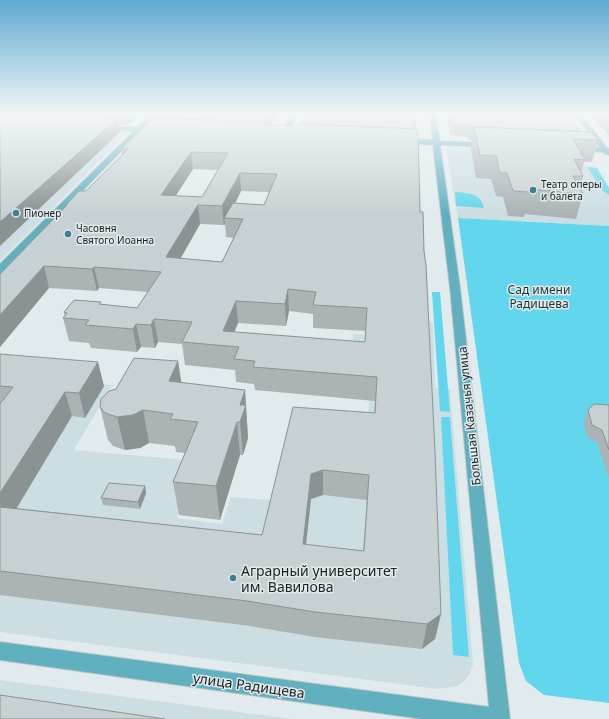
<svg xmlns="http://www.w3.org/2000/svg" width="609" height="719" font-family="'Noto Sans',sans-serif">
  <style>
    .built { fill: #ccdee2 }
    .green { fill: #62d6ec }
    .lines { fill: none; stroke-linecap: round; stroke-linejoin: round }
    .minor-casing { stroke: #bec6c8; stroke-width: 2 }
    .minor { fill: #60b0c0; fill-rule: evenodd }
    .wall { fill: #abb3b5; fill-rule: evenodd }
    .shaded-wall { fill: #8b9293 }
    .building { fill: #c7d0d2; stroke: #8b9293; fill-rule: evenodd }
    .poi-dot { fill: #3c818f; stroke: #e1ebed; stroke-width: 1.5 }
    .labels { text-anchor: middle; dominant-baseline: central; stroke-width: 3; stroke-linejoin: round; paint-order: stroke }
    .far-poi-label { font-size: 10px; fill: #1c2021; stroke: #e1ebed; text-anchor: start }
    .park-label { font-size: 12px; fill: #1c3338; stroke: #e1ebed }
    .street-label { font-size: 12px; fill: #1c2021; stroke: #e1ebed }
    .near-poi-label { font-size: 14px; fill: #1c2021; stroke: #e1ebed; text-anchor: start }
    .near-street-label { font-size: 14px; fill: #1c2021; stroke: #e1ebed }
  </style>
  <rect width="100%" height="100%" fill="#e1ebed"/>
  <g class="built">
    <path d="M 28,126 L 123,131 L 128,133 L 0,260 L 0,193 Z"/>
    <path d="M 448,147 L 579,152 L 586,166 L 596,166 L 609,188 L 609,226 L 458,218 L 446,149 Z"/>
    <path d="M 381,319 L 433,322 L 435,388 L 450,389 L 473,665 L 468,677 L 458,686 L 438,689 L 0,632 L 0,375 L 112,385 L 74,450 L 196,461 L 177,518 L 222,524 L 231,497 L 271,500 L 286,437 L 330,410 L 368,412 L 371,384 L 352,347 L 353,334 L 372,335 Z"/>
    <path d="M 0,680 L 291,719 L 0,719 Z"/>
  </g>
  <g class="green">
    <path d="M 587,167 L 597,168 L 609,188 L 609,195 L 603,191 Z"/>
    <path d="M 455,192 C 467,193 481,193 484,208 L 456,206 Z"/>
    <path d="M 458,218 L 609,226 L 609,703 L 544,695 L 526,681 L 519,663 Z"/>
    <path d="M 432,292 L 440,292 L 450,412 L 440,411 Z"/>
    <path d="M 441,417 L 450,417 L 469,657 L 453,655 Z"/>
  </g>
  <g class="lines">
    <defs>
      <g id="minor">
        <path d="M 150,114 L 157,114 L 144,127 L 158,129 L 158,131 L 141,131 L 3,272 L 0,273 L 0,264 L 134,131 L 105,129 L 103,128 L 103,126 L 138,127 Z"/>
        <path d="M 291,114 L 297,114 L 288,135 L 283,136 L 282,135 Z"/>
        <path d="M 430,114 L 436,114 L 440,141 L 486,143 L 489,145 L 486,147 L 440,145 L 460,288 L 510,719 L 422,719 L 0,660 L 0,642 L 489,707 L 450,288 L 433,145 L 402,143 L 399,141 L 402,139 L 433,140 Z"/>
        <path d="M 575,114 L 581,114 L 607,148 L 609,148 L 609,155 L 605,154 L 603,152 L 578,150 L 577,149 L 580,147 L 600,148 Z"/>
      </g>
    </defs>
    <use href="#minor" class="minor-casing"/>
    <use href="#minor" class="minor"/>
  </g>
  <g class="wall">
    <path d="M 0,114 L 139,114 L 128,125 L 119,125 L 120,132 Z"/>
    <path d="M 276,114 L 271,125 L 420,212 L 424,251 L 441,614 L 435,639 L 422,649 L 315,637 L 250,626 L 0,595 L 0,354 L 104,386 L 85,418 L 72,416 L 16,508 L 262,535 L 374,413 L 375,401 L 255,390 L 254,384 L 236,382 L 235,370 L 185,365 L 182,344 L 158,342 L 155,348 L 141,347 L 137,352 L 91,348 L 89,343 L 69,341 L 63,318 L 65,316 L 64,312 L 102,304 L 137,308 L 148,292 L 99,288 L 97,291 L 49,288 L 0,347 L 0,274 L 66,207 L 66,205 L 86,191 L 122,155 L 121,149 L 161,118 ZM 193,169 L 218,170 L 202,197 L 175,196 ZM 241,191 L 269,192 L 264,205 L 235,203 ZM 200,224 L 224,225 L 225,224 L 226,237 L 234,238 L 222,262 L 180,259 ZM 289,311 L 313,314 L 313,328 L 366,331 L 365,342 L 234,332 L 238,323 L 286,326 ZM 323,495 L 367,500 L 363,551 L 306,545 L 311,499 Z"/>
    <path d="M 448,114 L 568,114 L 581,131 L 598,140 L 592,162 L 584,162 L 581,173 L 583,176 L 580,188 L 583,194 L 576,219 L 525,214 L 524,217 L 508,216 L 503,197 L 496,196 L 491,179 L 476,178 L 471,148 L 472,140 L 469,140 L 468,137 L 450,135 L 447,119 Z"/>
    <path d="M 591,114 L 609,114 L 609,136 Z"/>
    <path d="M 178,361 L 181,383 L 245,390 L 248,438 L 243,455 L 240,455 L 220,520 L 179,515 L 173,482 L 185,453 L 176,452 L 175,446 L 149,443 L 140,448 L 125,450 L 113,446 L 108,440 L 100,407 Z"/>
    <path d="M 609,405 L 609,478 L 597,442 L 587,437 L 584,423 L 588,410 Z"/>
    <path d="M 145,486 L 146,493 L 140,509 L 103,505 L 101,498 Z"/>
  </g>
  <g class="shaded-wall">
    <path d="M 126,114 L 139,114 L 128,125 Z"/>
    <path d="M 272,114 L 276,114 L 267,132 L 267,123 Z"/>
    <path d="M 118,118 L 120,132 L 0,246 L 0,222 Z"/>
    <path d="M 191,152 L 193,169 L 164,214 L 161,195 Z"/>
    <path d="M 240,173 L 241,191 L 228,218 L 224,218 L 225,224 L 224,225 L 222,206 Z"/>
    <path d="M 198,205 L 200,224 L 169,279 L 166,257 Z"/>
    <path d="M 44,266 L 49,288 L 0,347 L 0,315 Z"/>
    <path d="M 94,267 L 99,288 L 97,291 L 92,269 Z"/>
    <path d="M 288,289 L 289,311 L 286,326 L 285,304 Z"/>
    <path d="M 236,301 L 238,323 L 229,346 L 223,331 Z"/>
    <path d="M 154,319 L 158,342 L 155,348 L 151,325 Z"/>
    <path d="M 136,324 L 141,347 L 137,352 L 133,329 Z"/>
    <path d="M 178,361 L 183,393 L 169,381 Z"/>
    <path d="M 98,362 L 104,386 L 85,418 L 79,393 Z"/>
    <path d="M 245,390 L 248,438 L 243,455 L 240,422 L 240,405 Z"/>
    <path d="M 65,392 L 72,416 L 3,531 L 0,525 L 0,493 Z"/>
    <path d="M 143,410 L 149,443 L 140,448 L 125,450 L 117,417 Z"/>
    <path d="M 237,422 L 240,455 L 220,520 L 216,486 Z"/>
    <path d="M 323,470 L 323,495 L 311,499 L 303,570 L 303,544 L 311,474 Z"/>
    <path d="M 145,486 L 146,493 L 140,509 L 138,502 Z"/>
    <path d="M 441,614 L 435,639 L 422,649 L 427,624 Z"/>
  </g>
  <g class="building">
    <path d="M 0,114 L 37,114 L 118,118 L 0,222 Z"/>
    <path d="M 164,114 L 272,114 L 267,123 L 263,123 L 263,122 L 161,118 Z"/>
    <path d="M 306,114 L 415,114 L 415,129 L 302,124 Z"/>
    <path d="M 449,114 L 568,114 L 580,131 L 474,127 L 473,129 L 471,129 L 470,126 L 451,125 Z"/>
    <path d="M 603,114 L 609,114 L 609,122 Z"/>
    <path d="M 153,118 L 263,122 L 262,124 L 298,126 L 299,124 L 416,129 L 418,131 L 420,212 L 423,212 L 424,251 L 426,265 L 435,452 L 441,614 L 427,624 L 315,612 L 247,601 L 0,571 L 0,507 L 262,535 L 293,407 L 375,413 L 377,377 L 253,367 L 255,361 L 234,359 L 239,347 L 182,342 L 192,322 L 154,319 L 151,325 L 136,324 L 133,329 L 85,325 L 89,320 L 63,318 L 67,313 L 64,312 L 74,300 L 101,302 L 99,304 L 137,308 L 161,272 L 94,267 L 92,269 L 44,266 L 0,315 L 0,274 L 67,205 L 66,205 L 79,191 L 86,191 L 128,149 L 121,149 ZM 191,152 L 228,153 L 202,197 L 161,195 ZM 240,173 L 277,174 L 264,205 L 233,203 L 224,218 L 243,219 L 222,262 L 166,257 L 198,205 L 222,206 ZM 288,289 L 316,292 L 313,305 L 367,308 L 365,342 L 223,331 L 236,301 L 285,304 ZM 323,470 L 369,475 L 364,551 L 303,544 L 311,474 Z"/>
    <path d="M 474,127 L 591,132 L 598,140 L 573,139 L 585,160 L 574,159 L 583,176 L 573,176 L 583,194 L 529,189 L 529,192 L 513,191 L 507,173 L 500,173 L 496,156 L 480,155 Z"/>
    <path d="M 0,354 L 98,362 L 79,393 L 65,392 L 0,493 L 0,404 L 13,387 L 0,386 Z"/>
    <path d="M 134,358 L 178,361 L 169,381 L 245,390 L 240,405 L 246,405 L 240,422 L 237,422 L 216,486 L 173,482 L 198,422 L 170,419 L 173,414 L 143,410 L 133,415 L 117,417 L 105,413 L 100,407 L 101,399 L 109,391 L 116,389 Z"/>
    <path d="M 594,404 L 609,405 L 609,450 L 602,430 L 592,425 L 588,410 Z"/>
    <path d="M 109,483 L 145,486 L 138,502 L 101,498 Z"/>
    <path d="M 0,695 L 165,719 L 0,719 Z"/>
  </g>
  <linearGradient id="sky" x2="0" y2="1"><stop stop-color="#5faad1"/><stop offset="0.53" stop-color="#f2f6f7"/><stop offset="1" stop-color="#f2f6f7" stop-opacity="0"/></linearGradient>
  <rect width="609" height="215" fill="url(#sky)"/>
  <g class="poi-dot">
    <circle cx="533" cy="190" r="4"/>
    <circle cx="16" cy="213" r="4"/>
    <circle cx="68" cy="234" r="4"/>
    <circle cx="233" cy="578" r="4"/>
  </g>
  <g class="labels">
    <g class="far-poi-label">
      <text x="541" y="184">Театр оперы<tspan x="541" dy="12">и балета</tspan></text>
      <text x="24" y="213">Пионер</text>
      <text x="76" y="228">Часовня<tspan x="76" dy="12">Святого Иоанна</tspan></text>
    </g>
    <g class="park-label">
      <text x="539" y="289">Сад имени<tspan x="539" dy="14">Радищева</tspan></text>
    </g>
    <g class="street-label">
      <text transform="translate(469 416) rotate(-96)">Большая Казачья улица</text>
    </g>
    <g class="near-poi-label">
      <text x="241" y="570">Аграрный университет<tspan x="241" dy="16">им. Вавилова</tspan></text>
    </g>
    <g class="near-street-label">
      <text transform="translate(249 685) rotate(8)">улица Радищева</text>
    </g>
  </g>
</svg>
